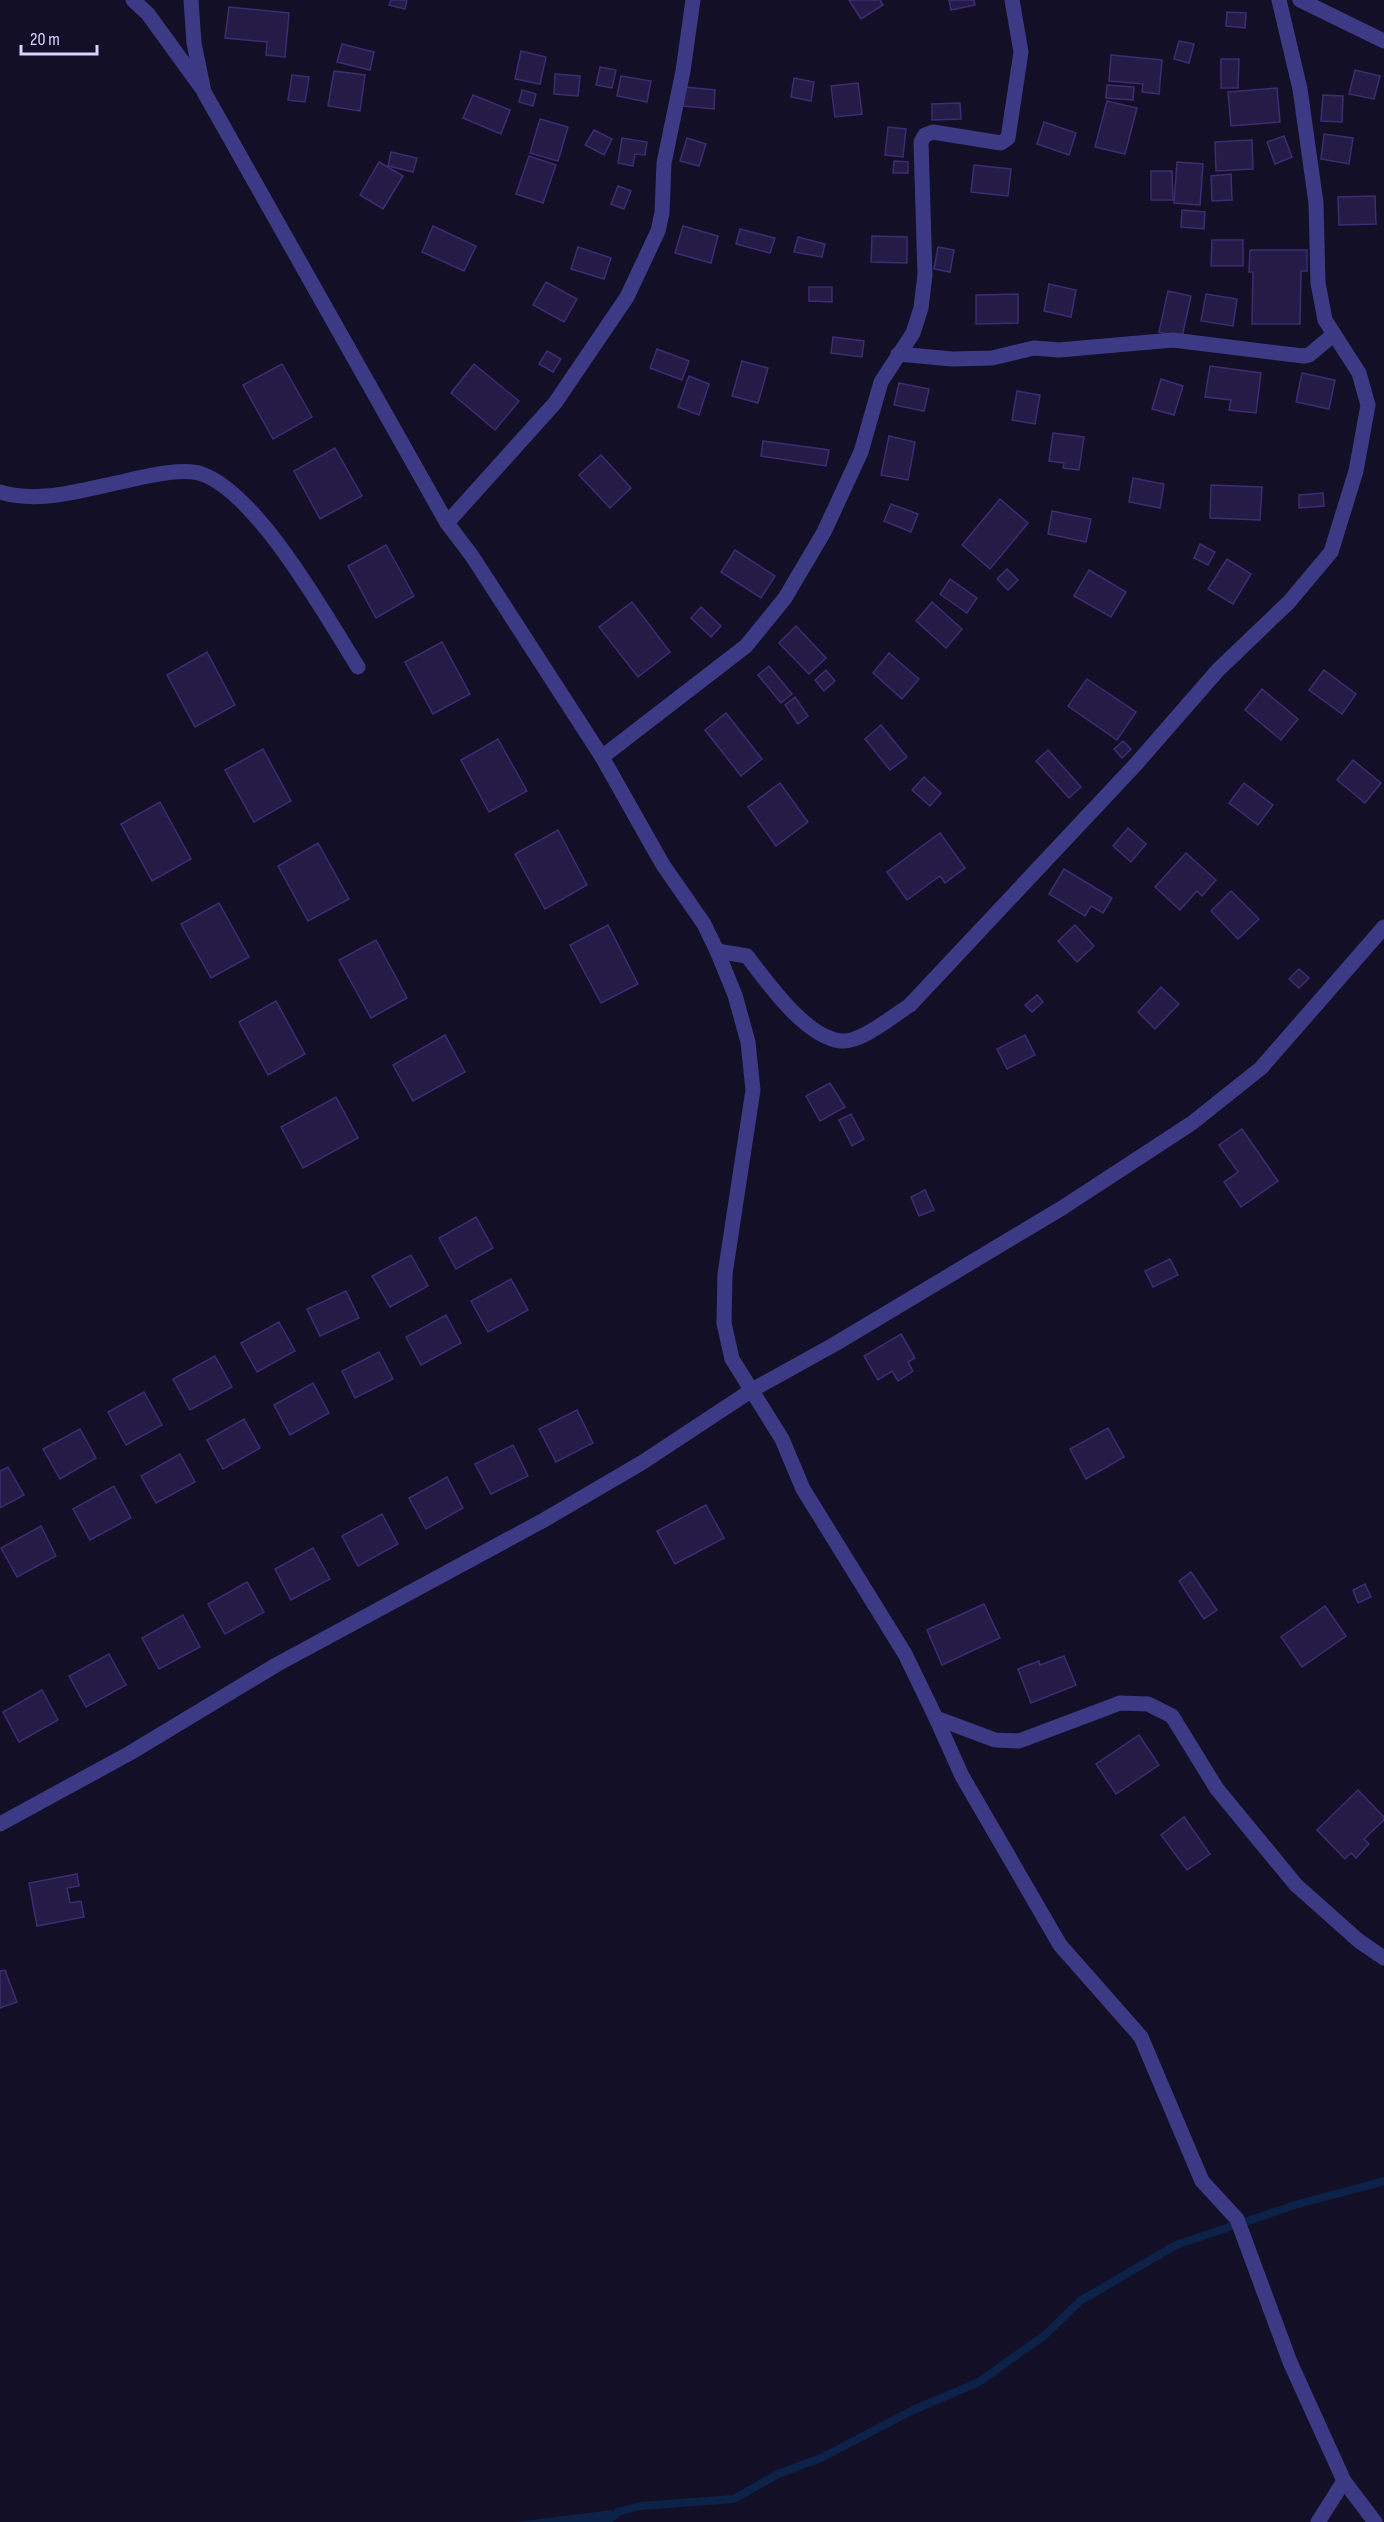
<svg xmlns="http://www.w3.org/2000/svg" width="1384" height="2522" font-family="'Sofia Sans Condensed',sans-serif">
  <style>
    .water { fill: #0c2248 }
    .lines { fill: none; stroke-linecap: round; stroke-linejoin: round }
    .stream { stroke: #0c2248; stroke-width: 8 }
    .building { fill: #241b47; stroke: #3b2d73; stroke-width: 1.5 }
    .minor { stroke: #3d3a85; stroke-width: 15 }
  </style>
  <rect width="100%" height="100%" fill="#130f26"/>
  <path class="water" d="M 612,2510 L 611,2522 L 516,2522 Z"/>
  <g class="lines">
    <path class="stream" d="M 607,2522 L 618,2512 L 640,2506 L 734,2499 L 778,2474 L 821,2458 L 913,2410 L 979,2382 L 1045,2335 L 1080,2301 L 1176,2245 L 1295,2205 L 1384,2181"/>
  </g>
  <g class="building">
    <path d="M 391,0 L 407,0 L 405,9 L 389,5 Z"/>
    <path d="M 849,0 L 880,0 L 883,5 L 861,19 Z"/>
    <path d="M 949,0 L 974,0 L 975,5 L 951,10 Z"/>
    <path d="M 229,7 L 289,13 L 285,57 L 266,55 L 267,42 L 225,38 Z"/>
    <path d="M 1227,12 L 1246,13 L 1245,28 L 1226,26 Z"/>
    <path d="M 1179,41 L 1194,44 L 1189,63 L 1174,59 Z"/>
    <path d="M 342,44 L 374,52 L 370,70 L 337,62 Z"/>
    <path d="M 521,51 L 546,57 L 540,84 L 515,79 Z"/>
    <path d="M 1111,55 L 1162,60 L 1159,94 L 1142,92 L 1143,84 L 1109,81 Z"/>
    <path d="M 1221,59 L 1239,59 L 1238,88 L 1221,88 Z"/>
    <path d="M 600,67 L 616,70 L 612,88 L 596,85 Z"/>
    <path d="M 1355,70 L 1380,76 L 1374,99 L 1349,94 Z"/>
    <path d="M 334,71 L 365,75 L 360,111 L 328,106 Z"/>
    <path d="M 555,74 L 580,76 L 578,96 L 554,94 Z"/>
    <path d="M 292,75 L 309,77 L 305,102 L 288,100 Z"/>
    <path d="M 621,76 L 651,81 L 647,102 L 617,96 Z"/>
    <path d="M 794,78 L 814,82 L 811,101 L 791,97 Z"/>
    <path d="M 858,83 L 862,114 L 835,117 L 831,86 Z"/>
    <path d="M 1107,85 L 1134,87 L 1133,100 L 1106,98 Z"/>
    <path d="M 685,87 L 715,90 L 714,109 L 683,106 Z"/>
    <path d="M 1277,88 L 1280,122 L 1231,126 L 1228,92 Z"/>
    <path d="M 522,90 L 536,94 L 533,106 L 519,102 Z"/>
    <path d="M 473,95 L 510,110 L 501,134 L 463,118 Z"/>
    <path d="M 1323,95 L 1343,96 L 1342,122 L 1321,121 Z"/>
    <path d="M 1107,101 L 1137,108 L 1125,154 L 1095,147 Z"/>
    <path d="M 960,103 L 961,119 L 932,120 L 932,104 Z"/>
    <path d="M 540,119 L 568,127 L 558,161 L 530,153 Z"/>
    <path d="M 1044,122 L 1076,133 L 1069,155 L 1037,144 Z"/>
    <path d="M 888,127 L 906,129 L 903,157 L 885,155 Z"/>
    <path d="M 594,130 L 612,139 L 604,155 L 585,145 Z"/>
    <path d="M 1324,134 L 1353,138 L 1349,164 L 1321,159 Z"/>
    <path d="M 1284,136 L 1292,157 L 1275,164 L 1267,142 Z"/>
    <path d="M 622,138 L 647,142 L 645,155 L 635,154 L 633,166 L 618,163 Z"/>
    <path d="M 687,138 L 706,144 L 699,166 L 680,161 Z"/>
    <path d="M 1252,140 L 1253,169 L 1216,171 L 1215,142 Z"/>
    <path d="M 391,152 L 417,158 L 413,172 L 388,166 Z"/>
    <path d="M 529,156 L 556,165 L 543,203 L 516,194 Z"/>
    <path d="M 894,161 L 908,162 L 908,173 L 893,173 Z"/>
    <path d="M 379,162 L 403,176 L 383,209 L 360,195 Z"/>
    <path d="M 1177,162 L 1203,164 L 1200,205 L 1174,203 Z"/>
    <path d="M 974,165 L 1011,169 L 1008,196 L 971,192 Z"/>
    <path d="M 1151,171 L 1172,171 L 1173,200 L 1151,200 Z"/>
    <path d="M 1231,174 L 1232,200 L 1212,201 L 1211,176 Z"/>
    <path d="M 618,186 L 631,191 L 624,209 L 611,204 Z"/>
    <path d="M 1375,196 L 1376,224 L 1339,225 L 1338,197 Z"/>
    <path d="M 1182,210 L 1205,212 L 1204,229 L 1181,227 Z"/>
    <path d="M 433,226 L 476,246 L 464,271 L 422,252 Z"/>
    <path d="M 683,226 L 718,236 L 711,263 L 675,253 Z"/>
    <path d="M 740,229 L 775,238 L 770,253 L 736,244 Z"/>
    <path d="M 872,236 L 907,237 L 907,263 L 871,262 Z"/>
    <path d="M 798,237 L 825,244 L 822,257 L 794,252 Z"/>
    <path d="M 1212,240 L 1243,240 L 1243,266 L 1211,266 Z"/>
    <path d="M 578,247 L 611,258 L 604,279 L 571,269 Z"/>
    <path d="M 938,247 L 954,250 L 950,272 L 934,269 Z"/>
    <path d="M 1250,250 L 1307,250 L 1307,271 L 1301,271 L 1300,324 L 1252,324 L 1253,272 L 1249,272 Z"/>
    <path d="M 546,282 L 577,299 L 564,322 L 533,305 Z"/>
    <path d="M 1049,284 L 1076,290 L 1071,317 L 1044,311 Z"/>
    <path d="M 809,287 L 832,287 L 832,302 L 809,301 Z"/>
    <path d="M 1168,291 L 1191,296 L 1182,337 L 1159,332 Z"/>
    <path d="M 1018,294 L 1018,323 L 976,324 L 976,295 Z"/>
    <path d="M 1206,294 L 1237,299 L 1233,326 L 1201,321 Z"/>
    <path d="M 833,337 L 864,341 L 862,357 L 831,353 Z"/>
    <path d="M 657,349 L 689,361 L 682,380 L 650,368 Z"/>
    <path d="M 547,351 L 561,359 L 553,372 L 539,364 Z"/>
    <path d="M 742,361 L 768,368 L 758,403 L 732,396 Z"/>
    <path d="M 282,364 L 312,417 L 273,439 L 243,385 Z"/>
    <path d="M 474,364 L 519,401 L 495,430 L 451,393 Z"/>
    <path d="M 1210,366 L 1261,373 L 1256,413 L 1229,410 L 1231,400 L 1205,397 Z"/>
    <path d="M 1302,373 L 1335,380 L 1329,409 L 1296,402 Z"/>
    <path d="M 689,376 L 709,384 L 699,415 L 678,407 Z"/>
    <path d="M 1161,379 L 1183,386 L 1174,415 L 1152,409 Z"/>
    <path d="M 899,383 L 929,389 L 924,411 L 894,405 Z"/>
    <path d="M 1017,391 L 1040,395 L 1035,424 L 1012,420 Z"/>
    <path d="M 1053,433 L 1084,437 L 1079,470 L 1063,468 L 1064,463 L 1049,461 Z"/>
    <path d="M 889,436 L 915,442 L 908,480 L 881,475 Z"/>
    <path d="M 763,441 L 829,450 L 826,466 L 761,456 Z"/>
    <path d="M 335,448 L 362,496 L 320,519 L 294,471 Z"/>
    <path d="M 601,455 L 631,488 L 610,508 L 579,475 Z"/>
    <path d="M 1133,478 L 1164,484 L 1160,508 L 1129,502 Z"/>
    <path d="M 1211,485 L 1262,487 L 1260,520 L 1210,518 Z"/>
    <path d="M 1323,493 L 1324,506 L 1299,508 L 1299,495 Z"/>
    <path d="M 1000,499 L 1028,523 L 990,569 L 962,545 Z"/>
    <path d="M 891,504 L 918,514 L 911,532 L 884,521 Z"/>
    <path d="M 1052,511 L 1091,519 L 1086,542 L 1048,534 Z"/>
    <path d="M 1200,544 L 1215,552 L 1208,565 L 1194,558 Z"/>
    <path d="M 386,545 L 414,596 L 376,618 L 348,566 Z"/>
    <path d="M 735,550 L 775,576 L 761,598 L 721,572 Z"/>
    <path d="M 1227,559 L 1251,574 L 1233,604 L 1208,589 Z"/>
    <path d="M 1007,569 L 1018,580 L 1008,590 L 997,579 Z"/>
    <path d="M 1089,570 L 1126,592 L 1111,617 L 1074,596 Z"/>
    <path d="M 950,579 L 977,598 L 967,613 L 940,594 Z"/>
    <path d="M 632,602 L 670,652 L 638,677 L 599,627 Z"/>
    <path d="M 932,602 L 962,629 L 946,648 L 916,621 Z"/>
    <path d="M 701,607 L 721,626 L 711,637 L 691,618 Z"/>
    <path d="M 796,626 L 826,658 L 809,674 L 779,643 Z"/>
    <path d="M 442,642 L 470,694 L 433,714 L 405,662 Z"/>
    <path d="M 207,652 L 235,705 L 195,727 L 167,675 Z"/>
    <path d="M 889,653 L 919,679 L 902,699 L 873,673 Z"/>
    <path d="M 769,666 L 792,694 L 781,703 L 758,675 Z"/>
    <path d="M 826,670 L 835,681 L 824,691 L 815,680 Z"/>
    <path d="M 1324,670 L 1356,694 L 1342,714 L 1309,690 Z"/>
    <path d="M 1087,679 L 1136,712 L 1117,740 L 1068,706 Z"/>
    <path d="M 1262,689 L 1298,719 L 1281,740 L 1245,710 Z"/>
    <path d="M 795,697 L 808,716 L 798,724 L 785,705 Z"/>
    <path d="M 726,713 L 762,759 L 741,776 L 705,730 Z"/>
    <path d="M 881,725 L 907,757 L 890,770 L 865,739 Z"/>
    <path d="M 498,739 L 527,791 L 489,812 L 461,760 Z"/>
    <path d="M 1123,741 L 1131,749 L 1122,758 L 1114,749 Z"/>
    <path d="M 263,749 L 291,801 L 254,822 L 225,770 Z"/>
    <path d="M 1048,750 L 1081,787 L 1069,798 L 1036,761 Z"/>
    <path d="M 1353,760 L 1381,783 L 1365,803 L 1337,780 Z"/>
    <path d="M 924,777 L 941,793 L 930,806 L 912,790 Z"/>
    <path d="M 780,783 L 808,822 L 776,846 L 748,807 Z"/>
    <path d="M 1244,783 L 1273,805 L 1258,825 L 1229,803 Z"/>
    <path d="M 160,802 L 191,859 L 152,881 L 121,824 Z"/>
    <path d="M 1128,828 L 1146,844 L 1131,862 L 1113,846 Z"/>
    <path d="M 558,830 L 587,885 L 545,909 L 515,854 Z"/>
    <path d="M 940,833 L 965,868 L 945,883 L 940,876 L 907,900 L 887,872 Z"/>
    <path d="M 318,843 L 349,899 L 308,921 L 278,866 Z"/>
    <path d="M 1186,853 L 1216,880 L 1202,896 L 1197,891 L 1180,910 L 1155,887 Z"/>
    <path d="M 1064,869 L 1112,898 L 1103,913 L 1091,906 L 1085,916 L 1049,894 Z"/>
    <path d="M 1231,891 L 1259,919 L 1238,939 L 1211,911 Z"/>
    <path d="M 219,903 L 249,957 L 211,978 L 181,924 Z"/>
    <path d="M 608,925 L 638,984 L 601,1003 L 570,945 Z"/>
    <path d="M 1075,925 L 1094,946 L 1077,962 L 1058,941 Z"/>
    <path d="M 376,940 L 407,998 L 371,1018 L 339,960 Z"/>
    <path d="M 1299,969 L 1309,978 L 1299,988 L 1289,979 Z"/>
    <path d="M 1161,987 L 1179,1004 L 1155,1029 L 1138,1012 Z"/>
    <path d="M 1037,995 L 1043,1002 L 1032,1012 L 1025,1005 Z"/>
    <path d="M 276,1001 L 305,1054 L 268,1075 L 239,1022 Z"/>
    <path d="M 445,1035 L 465,1072 L 413,1101 L 393,1065 Z"/>
    <path d="M 1025,1035 L 1035,1055 L 1007,1069 L 997,1049 Z"/>
    <path d="M 830,1083 L 845,1107 L 820,1121 L 806,1096 Z"/>
    <path d="M 336,1097 L 358,1138 L 303,1168 L 281,1127 Z"/>
    <path d="M 851,1114 L 864,1139 L 852,1146 L 839,1120 Z"/>
    <path d="M 1242,1129 L 1278,1181 L 1241,1207 L 1224,1182 L 1238,1172 L 1219,1145 Z"/>
    <path d="M 925,1190 L 934,1210 L 919,1216 L 911,1197 Z"/>
    <path d="M 476,1217 L 493,1248 L 456,1269 L 439,1238 Z"/>
    <path d="M 411,1255 L 428,1286 L 390,1307 L 372,1276 Z"/>
    <path d="M 1170,1259 L 1178,1275 L 1153,1287 L 1145,1271 Z"/>
    <path d="M 511,1279 L 528,1310 L 488,1332 L 471,1301 Z"/>
    <path d="M 346,1291 L 359,1318 L 320,1336 L 307,1309 Z"/>
    <path d="M 446,1315 L 461,1343 L 421,1365 L 406,1337 Z"/>
    <path d="M 279,1322 L 295,1351 L 257,1372 L 241,1343 Z"/>
    <path d="M 901,1334 L 915,1358 L 908,1362 L 913,1371 L 898,1381 L 892,1371 L 878,1380 L 864,1356 Z"/>
    <path d="M 379,1352 L 393,1379 L 355,1398 L 342,1371 Z"/>
    <path d="M 215,1356 L 232,1387 L 190,1410 L 173,1379 Z"/>
    <path d="M 313,1383 L 329,1413 L 290,1435 L 274,1405 Z"/>
    <path d="M 144,1392 L 162,1425 L 126,1445 L 108,1412 Z"/>
    <path d="M 577,1410 L 593,1443 L 556,1462 L 539,1429 Z"/>
    <path d="M 244,1419 L 260,1448 L 223,1469 L 207,1440 Z"/>
    <path d="M 1108,1428 L 1124,1457 L 1086,1479 L 1070,1449 Z"/>
    <path d="M 80,1429 L 96,1458 L 60,1479 L 43,1449 Z"/>
    <path d="M 513,1445 L 528,1476 L 491,1494 L 475,1464 Z"/>
    <path d="M 180,1454 L 195,1482 L 156,1503 L 141,1476 Z"/>
    <path d="M 8,1467 L 24,1495 L 0,1508 L 0,1471 Z"/>
    <path d="M 447,1477 L 463,1508 L 426,1529 L 409,1498 Z"/>
    <path d="M 114,1486 L 131,1518 L 90,1540 L 73,1509 Z"/>
    <path d="M 706,1505 L 724,1538 L 675,1564 L 657,1531 Z"/>
    <path d="M 382,1514 L 398,1544 L 358,1566 L 342,1536 Z"/>
    <path d="M 41,1526 L 56,1556 L 17,1577 L 1,1548 Z"/>
    <path d="M 313,1548 L 330,1579 L 291,1600 L 275,1569 Z"/>
    <path d="M 1191,1572 L 1217,1610 L 1204,1619 L 1179,1581 Z"/>
    <path d="M 247,1582 L 264,1612 L 225,1634 L 208,1604 Z"/>
    <path d="M 1365,1584 L 1371,1597 L 1358,1603 L 1353,1590 Z"/>
    <path d="M 984,1604 L 1000,1638 L 942,1665 L 927,1630 Z"/>
    <path d="M 1325,1606 L 1346,1636 L 1302,1667 L 1281,1637 Z"/>
    <path d="M 183,1615 L 200,1647 L 159,1669 L 142,1638 Z"/>
    <path d="M 109,1654 L 126,1685 L 86,1707 L 69,1676 Z"/>
    <path d="M 1064,1656 L 1076,1685 L 1031,1703 L 1018,1669 L 1039,1661 L 1040,1665 Z"/>
    <path d="M 42,1690 L 58,1720 L 19,1742 L 3,1712 Z"/>
    <path d="M 1139,1735 L 1159,1765 L 1116,1794 L 1096,1764 Z"/>
    <path d="M 1358,1790 L 1384,1817 L 1384,1820 L 1364,1839 L 1369,1844 L 1356,1858 L 1351,1853 L 1345,1859 L 1317,1830 Z"/>
    <path d="M 1184,1817 L 1210,1854 L 1187,1870 L 1161,1835 Z"/>
    <path d="M 77,1874 L 79,1886 L 67,1888 L 70,1903 L 81,1901 L 84,1917 L 37,1926 L 29,1883 Z"/>
    <path d="M 5,1970 L 17,2002 L 0,2008 L 0,1971 Z"/>
  </g>
  <g class="lines">
    <g class="minor">
      <path d="M 133,0 L 148,14 L 201,87"/>
      <path d="M 191,0 L 194,43 L 204,92 L 447,523 L 472,556 L 602,757 L 663,865 L 704,924 L 717,951 L 735,995 L 748,1042 L 753,1090 L 725,1274 L 724,1323 L 732,1359 L 782,1439 L 803,1489 L 905,1654 L 936,1718 L 995,1740 L 1019,1741 L 1120,1703 L 1148,1704 L 1172,1716 L 1217,1789 L 1296,1885 L 1359,1941 L 1384,1958"/>
      <path d="M 1300,0 L 1384,41"/>
      <path d="M 898,354 L 952,359 L 992,358 L 1034,348 L 1059,350 L 1173,340 L 1303,356 L 1309,355 L 1333,335"/>
      <path d="M 0,492 C 39,504 82,490 121,482 C 142,477 182,467 202,474 C 258,494 326,616 358,667"/>
      <path d="M 447,523 L 555,403 L 627,297 L 658,231 L 662,213 L 664,163 L 683,71 L 693,0"/>
      <path d="M 602,757 L 746,646 L 785,598 L 824,532 L 861,452 L 881,382 L 913,333 L 921,308 L 925,275 L 921,142 L 925,135 L 933,132 L 1001,143 L 1008,138 L 1021,52 L 1012,0"/>
      <path d="M 717,951 L 747,956 C 768,983 805,1037 841,1041 C 861,1043 894,1015 910,1005 L 1137,763 L 1218,670 L 1289,602 L 1331,552 L 1356,471 L 1368,405 L 1359,373 L 1325,320 L 1318,283 L 1316,203 L 1300,89 L 1279,0"/>
      <path d="M 936,1718 L 962,1776 L 1060,1945 L 1141,2037 L 1202,2181 L 1237,2219 L 1290,2362 L 1344,2481 L 1375,2522"/>
      <path d="M 0,1824 L 130,1753 L 276,1665 L 544,1520 L 643,1462 L 752,1390 L 835,1344 L 1062,1208 L 1192,1123 L 1261,1068 L 1384,927"/>
      <path d="M 1318,2522 L 1344,2481"/>
    </g>
  </g>
  <path d="M21 45v9h76v-9" fill="none" stroke="#d9d4ff" stroke-width="3"/>
  <text x="30" y="45" font-size="18" fill="#d9d4ff" stroke="#130f26" stroke-width="4.5" paint-order="stroke">20 m</text>
</svg>
